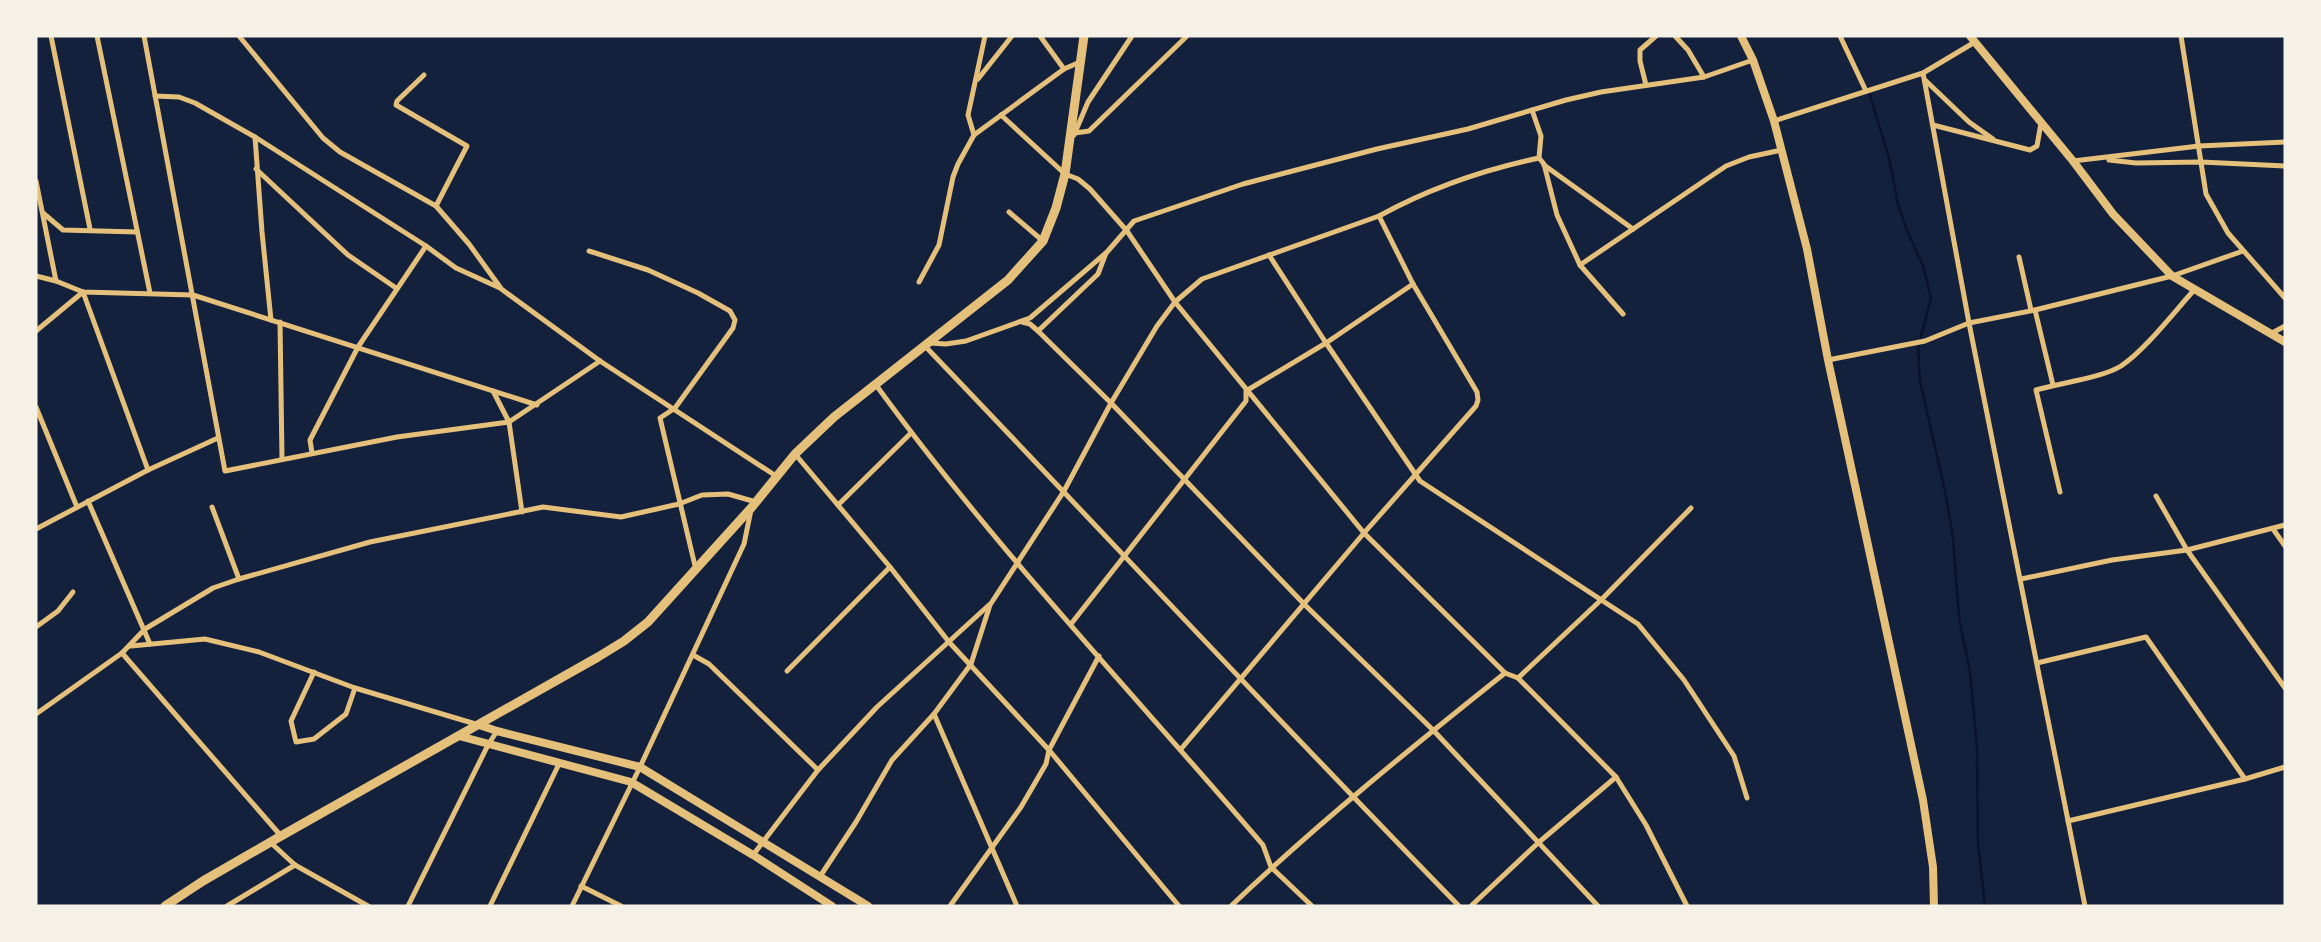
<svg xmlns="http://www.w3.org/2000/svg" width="2321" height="942" font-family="Montserrat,sans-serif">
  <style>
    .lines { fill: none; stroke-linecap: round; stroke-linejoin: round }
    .stream { stroke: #0b132b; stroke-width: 2.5 }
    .minor { stroke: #e5c07b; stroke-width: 5 }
    .tertiary { stroke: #e5c07b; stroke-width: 8 }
    .secondary { stroke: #e5c07b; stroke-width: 9 }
  </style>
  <rect width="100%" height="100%" fill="#14213d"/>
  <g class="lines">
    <path class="stream" d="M 1869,92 L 1889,158 L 1898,204 L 1906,228 L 1923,266 L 1931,298 L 1918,348 L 1920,381 L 1945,491 L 1953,538 L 1959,618 L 1970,672 L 1977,748 L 1978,843 L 1985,906"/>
    <g class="minor">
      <path d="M 51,36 L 90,229"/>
      <path d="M 97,36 L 150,293"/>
      <path d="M 144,36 L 225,471 L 397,437 L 509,422 L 600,361"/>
      <path d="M 239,36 L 323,138 L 340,152 L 436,206 L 469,244 L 500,287"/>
      <path d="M 1040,36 L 1064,69"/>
      <path d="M 1675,36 L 1688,50 L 1704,77"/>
      <path d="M 1840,36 L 1866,91"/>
      <path d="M 2181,36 L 2206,194 L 2228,233 L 2285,298"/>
      <path d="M 1923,73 L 1969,323 L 2085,906"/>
      <path d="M 424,75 L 397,101 L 396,105 L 467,146 L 436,206"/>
      <path d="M 978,79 L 1012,36"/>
      <path d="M 1926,81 L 1969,122 L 1993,139"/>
      <path d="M 1646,85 L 1640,61 L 1640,50 L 1656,36"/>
      <path d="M 155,96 L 179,97 L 195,103 L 255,137 L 426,246 L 456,268 L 500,288 L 600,361 L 776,476"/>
      <path d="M 1532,110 L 1541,136 L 1539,158"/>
      <path d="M 1001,115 L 1065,174 L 1078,179 L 1090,189 L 1127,231 L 1175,302 L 1364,533 L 1505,673 L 1518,678 L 1616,777 L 1646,825 L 1687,906"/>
      <path d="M 1774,121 L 1923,73 L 1975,42"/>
      <path d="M 1933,125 L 2030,150 L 2037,146 L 2041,123"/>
      <path d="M 1075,133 L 1089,131 L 1187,36"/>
      <path d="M 974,135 L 968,115 L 985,36"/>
      <path d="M 1074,135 L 1088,102 L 1132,36"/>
      <path d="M 255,137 L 262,232 L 271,320"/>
      <path d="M 1539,158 L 1544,164 L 1557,215 L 1580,265 L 1623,314"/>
      <path d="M 2109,160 L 2136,163 L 2201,162 L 2285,166"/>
      <path d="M 2073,161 L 2199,146 L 2285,142"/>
      <path d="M 1544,165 L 1633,229"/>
      <path d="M 256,169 L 348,255 L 396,288"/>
      <path d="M 36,181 L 56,281"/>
      <path d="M 1009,212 L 1043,241"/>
      <path d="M 43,213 L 63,230 L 137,232"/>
      <path d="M 589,251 L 648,270 L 698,293 L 730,311 L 735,320 L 733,328 L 675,408 L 660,418 L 696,570"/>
      <path d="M 1269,255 L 1326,343 L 1420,481 L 1638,624 L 1684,680 L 1734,756 L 1747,798"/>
      <path d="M 2019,257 L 2031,310"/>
      <path d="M 1580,265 L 1726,166 L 1749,157 L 1782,150"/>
      <path d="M 36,276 L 56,281 L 83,292 L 193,295 L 537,405"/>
      <path d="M 919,282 L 939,245 L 953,177 L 958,164 L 974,135 L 1064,69 L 1080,62"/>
      <path d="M 2035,310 L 2053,385"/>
      <path d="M 280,322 L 282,459"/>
      <path d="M 1022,322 L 1030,324 L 1038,331 L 1111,403 L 1305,605 L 1433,730 L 1598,906"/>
      <path d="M 36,331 L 83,292 L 148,470"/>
      <path d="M 1038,331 L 1098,274 L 1106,253"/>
      <path d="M 2272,333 L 2285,326"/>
      <path d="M 930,343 L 946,344 L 966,341 L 1030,318 L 1107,252 L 1134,221 L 1243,184 L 1377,149 L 1468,129 L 1566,100 L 1601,92 L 1704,77 L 1753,60"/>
      <path d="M 924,345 C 1103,532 1278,721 1459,906"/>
      <path d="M 1828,360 L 1925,341 L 1969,323 L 2035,310 L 2172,276 L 2243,251"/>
      <path d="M 876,385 C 994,547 1133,693 1263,845 L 1271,867 L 1312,906"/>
      <path d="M 493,391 L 509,422 L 522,512"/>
      <path d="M 36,407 L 77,507"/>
      <path d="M 312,453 L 310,440 L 358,347 L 426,246"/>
      <path d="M 795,454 L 890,567 L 949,642 L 1049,750 L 1179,906"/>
      <path d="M 2060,492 L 2036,390 C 2059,383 2102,378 2121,366 C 2146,349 2174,312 2195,289"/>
      <path d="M 2156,496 L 2187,550 L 2285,688"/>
      <path d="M 88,501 L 150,644"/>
      <path d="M 838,505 L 911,433"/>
      <path d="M 212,507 L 239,579"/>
      <path d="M 36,529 L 148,470 L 218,438"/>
      <path d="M 2273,529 L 2285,546"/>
      <path d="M 2021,579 L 2112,560 L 2187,550 L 2285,525"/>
      <path d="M 1071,624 L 1246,401 L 1246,391 L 1326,343 L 1413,284"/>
      <path d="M 36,627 L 58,611 L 73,592"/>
      <path d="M 131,646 L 205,639 L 259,652 L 355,688 L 479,725"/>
      <path d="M 122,653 L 281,836"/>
      <path d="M 693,655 L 709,664 L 818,770"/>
      <path d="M 2037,663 L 2146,637 L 2245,779"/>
      <path d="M 787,671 L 890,567"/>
      <path d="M 314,672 L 291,721 L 296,742 L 314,739 L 346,714 L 355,688"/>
      <path d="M 1518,678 L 1602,599 L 1691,508"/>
      <path d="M 36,714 L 122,653 L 145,629 L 213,588 L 239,579 L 370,542 L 543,507 L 621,517 L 679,504 L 702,495 L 728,494 L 756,502"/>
      <path d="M 934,714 L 1017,906"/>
      <path d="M 1181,749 L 1364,533 L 1476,406 L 1478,400 L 1477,392 L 1413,284 L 1379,216"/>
      <path d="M 2068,821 L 2245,779 L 2285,767"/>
      <path d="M 270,842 L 295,865 L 368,906"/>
      <path d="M 753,855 L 818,770 L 877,707 L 989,605"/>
      <path d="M 821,875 L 856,822 L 892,760 L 934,714 L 971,664 L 990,605 L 1064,491 L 1111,403 L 1157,326 L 1175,302 L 1202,279 L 1379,216 C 1430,188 1482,170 1539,158"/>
      <path d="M 581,886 L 621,906"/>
      <path d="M 227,906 L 295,865"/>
      <path d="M 408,906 L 488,745 L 497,731"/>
      <path d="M 490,906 L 559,764"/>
      <path d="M 572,906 L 640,767 L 744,544 L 751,510"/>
      <path d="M 950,906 L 1021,807 L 1046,764 L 1049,750 L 1099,656"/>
      <path d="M 1231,906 C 1318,823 1411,748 1505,673"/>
      <path d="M 1471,906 L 1538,843 L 1616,777"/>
    </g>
    <g class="tertiary">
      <path d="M 1741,36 L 1753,60 L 1774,121 L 1807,249 L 1828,360 L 1923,800 L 1933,867 L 1934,906"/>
      <path d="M 1970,36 L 2073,161 L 2113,214 L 2172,276 L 2285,342"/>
      <path d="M 479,725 L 497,731 L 640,767 L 868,906"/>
      <path d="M 459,736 L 631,782 L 753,855 L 832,906"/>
    </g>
    <path class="secondary" d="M 165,906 L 203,881 L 281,836 L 598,657 L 624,641 L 648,622 L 752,507 L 795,454 L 834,417 L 1008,280 L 1043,241 L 1056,208 L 1065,174 L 1084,36"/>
  </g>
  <rect width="2321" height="942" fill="none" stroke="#f6f1e7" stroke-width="75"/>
</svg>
